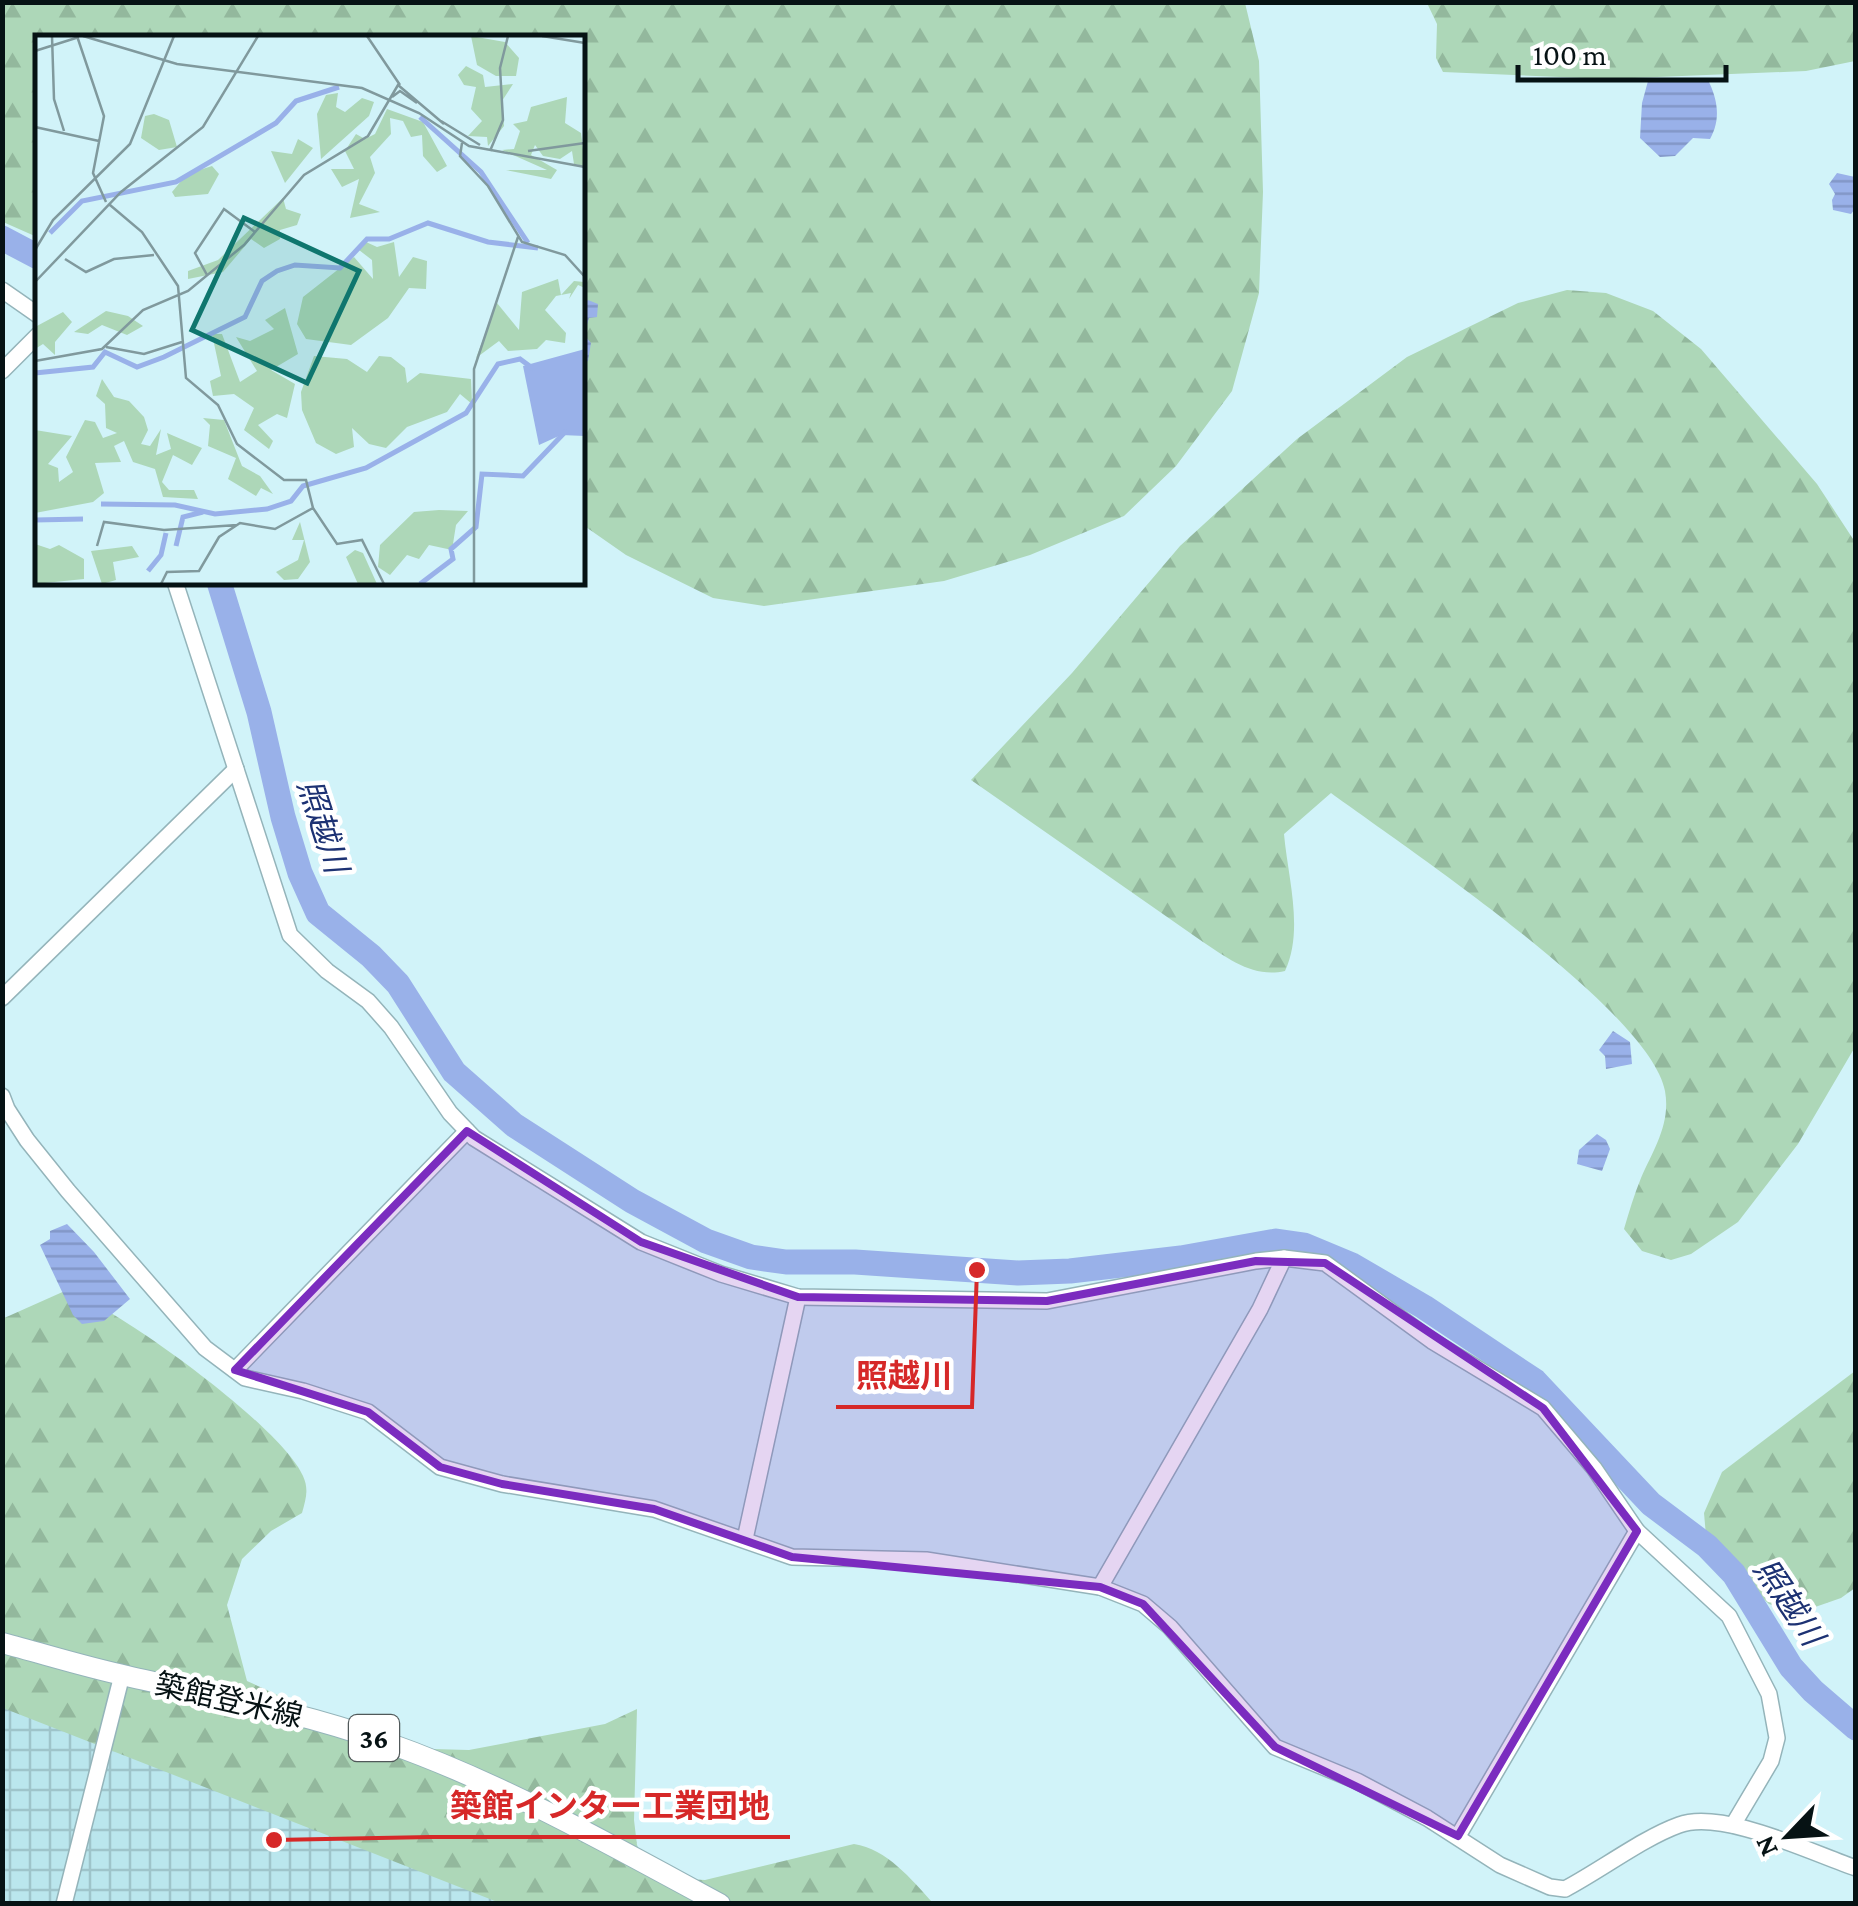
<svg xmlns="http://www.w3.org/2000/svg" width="1858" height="1906" font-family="'Crimson Pro','Noto Sans JP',serif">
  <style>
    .industrial { fill: url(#industrial-grid) }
    .forest { fill: url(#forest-firs) }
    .water { fill: url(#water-rules) }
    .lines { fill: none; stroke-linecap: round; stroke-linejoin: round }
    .river { stroke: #99b1e9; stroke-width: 25 }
    .minor-casing { stroke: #94b4ba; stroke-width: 18 }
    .major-casing { stroke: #94b4ba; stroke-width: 22 }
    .minor { stroke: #fff; stroke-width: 15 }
    .major { stroke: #fff; stroke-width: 20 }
    .marked { fill: #7b2cbf; fill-opacity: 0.2; stroke: #7b2cbf; stroke-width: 8; stroke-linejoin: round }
    .labels { text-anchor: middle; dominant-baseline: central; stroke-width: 9; stroke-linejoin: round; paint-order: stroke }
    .shield { fill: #fff; stroke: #51595a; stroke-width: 2.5 }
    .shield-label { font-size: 28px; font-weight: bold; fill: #061214 }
    .street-label { font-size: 30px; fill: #061214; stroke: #fff }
    .water-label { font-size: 32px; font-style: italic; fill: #1d3273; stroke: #fff }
    .inset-river { fill: none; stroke: #99b1e9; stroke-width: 5 }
    .inset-road { fill: none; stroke: #80999d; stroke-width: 2.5 }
    .view { fill: #0f766e; fill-opacity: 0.15; stroke: #0f766e; stroke-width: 5 }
    .inset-edge { fill: none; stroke: #061214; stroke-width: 5 }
    .leader { fill: none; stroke: #d62828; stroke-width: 4 }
    .callout-dot { fill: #d62828; stroke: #fff; stroke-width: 4 }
    .callout-label { font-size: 32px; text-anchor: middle; font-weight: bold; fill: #d62828; stroke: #fff; stroke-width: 9; stroke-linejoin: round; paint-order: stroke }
  </style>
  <defs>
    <pattern id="industrial-grid" width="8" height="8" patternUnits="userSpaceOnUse" patternTransform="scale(2.5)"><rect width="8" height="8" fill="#bae6ed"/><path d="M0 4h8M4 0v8" fill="none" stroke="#9ec4ca"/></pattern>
    <pattern id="forest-firs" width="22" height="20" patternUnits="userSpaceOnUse" patternTransform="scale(2.5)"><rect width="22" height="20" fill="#add7b8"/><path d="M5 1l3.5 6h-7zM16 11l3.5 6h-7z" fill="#93b89d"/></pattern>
    <pattern id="water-rules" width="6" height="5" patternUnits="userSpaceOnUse" patternTransform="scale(2.5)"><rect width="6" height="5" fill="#99b1e9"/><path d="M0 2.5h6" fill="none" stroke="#8297c7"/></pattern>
  </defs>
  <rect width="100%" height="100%" fill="#d1f3f9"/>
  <path class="industrial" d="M 3,1675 L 665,1904 L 3,1904 Z"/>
  <g class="forest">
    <path d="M 2,3 L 1245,3 L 1259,61 L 1263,192 L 1259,293 L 1232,391 L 1176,466 L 1124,516 L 1030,555 L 944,581 L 764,606 L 713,598 L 626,555 L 583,525 L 582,38 L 38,38 L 37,237 L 3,222 Z"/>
    <path d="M 1427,3 L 1855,3 L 1855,61 L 1806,71 L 1608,79 L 1443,72 L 1436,58 L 1437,24 Z"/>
    <path d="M 1567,290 L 1606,293 L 1653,311 L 1701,349 L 1817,484 L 1855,542 L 1855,1047 L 1798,1144 L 1738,1222 L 1691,1254 L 1671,1260 L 1642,1251 L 1624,1229 C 1629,1212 1634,1195 1641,1178 C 1653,1150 1671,1124 1665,1091 C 1650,1010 1403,846 1331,793 L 1284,834 C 1288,879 1304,930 1285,971 C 1253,978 1229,959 1203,942 L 971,780 L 1072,673 L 1180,546 L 1297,439 L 1407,357 L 1518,303 Z"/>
    <path d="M 67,1290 C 120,1310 281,1426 303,1476 C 309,1489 306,1499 302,1513 L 271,1531 L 242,1559 L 227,1605 L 247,1681 L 395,1748 L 469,1750 L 605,1724 L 637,1709 L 634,1820 L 637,1845 L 645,1863 L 671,1878 L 705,1880 L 854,1844 C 887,1849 911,1879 933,1903 L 500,1903 L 3,1708 L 2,1319 Z"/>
    <path d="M 1855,1371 L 1855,1588 L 1841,1598 L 1798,1613 L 1769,1604 L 1707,1547 L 1704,1513 L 1722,1472 Z"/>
  </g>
  <g class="water">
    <path d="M 1678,79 L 1708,80 C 1718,100 1721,120 1710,139 L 1693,138 L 1675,156 L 1660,157 L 1640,138 L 1642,103 L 1648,81 Z"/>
    <path d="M 1837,173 L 1855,177 L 1855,209 L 1851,214 L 1833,210 L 1832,200 L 1835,194 L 1829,184 Z"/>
    <path d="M 588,300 L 598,304 L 597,317 L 589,318 L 584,335 L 591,343 L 588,361 L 583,363 L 583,305 Z"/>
    <path d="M 1613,1031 L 1630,1042 L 1632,1064 L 1606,1069 L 1605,1056 L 1599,1050 Z"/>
    <path d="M 1597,1134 L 1606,1140 L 1610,1149 L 1602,1171 L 1577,1164 L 1579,1150 Z"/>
    <path d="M 67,1224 L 94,1252 L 130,1299 L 104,1321 L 82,1324 L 73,1315 L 40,1245 L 50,1239 L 50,1231 Z"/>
  </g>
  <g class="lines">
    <g class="river">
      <path d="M 2,238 L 38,257"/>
      <path d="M 219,582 L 259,712 L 283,817 L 300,873 L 318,913 L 371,956 L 398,984 L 454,1072 L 514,1125 L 632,1201 L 706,1241 L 751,1257 L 786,1262 L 855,1262 L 1018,1273 L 1070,1271 L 1181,1258 L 1276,1241 L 1304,1245 L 1352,1265 L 1424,1307 L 1535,1381 L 1651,1504 L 1707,1546 L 1734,1574 L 1791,1667 L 1813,1691 L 1856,1728"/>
    </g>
    <defs>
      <g id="minor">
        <path d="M 2,290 L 38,315"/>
        <path d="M 2,371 L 38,335"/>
        <path d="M 175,582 L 290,935 L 327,971 L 368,1001 L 391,1027 L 450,1113 L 474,1138 L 641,1242 L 721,1274 L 798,1297 L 1047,1301 L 1256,1261 L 1284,1258 L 1325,1263 L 1432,1341 L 1543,1408 L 1594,1468 L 1637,1531 L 1729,1616 L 1769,1694 L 1777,1738 L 1771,1761 L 1733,1825"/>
        <path d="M 2,998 L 236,769"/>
        <path d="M 2,1096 L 7,1109 L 27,1140 L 68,1191 L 205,1348 L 245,1378 L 303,1391 L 368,1412 L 440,1467 L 502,1484 L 654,1509 L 792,1557 L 926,1560 L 1100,1587 L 1143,1604 L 1170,1627 L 1275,1747 L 1357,1781 L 1427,1818 L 1500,1865 L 1550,1887 L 1565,1889 C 1601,1870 1643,1838 1679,1825 C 1722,1809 1812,1853 1856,1868"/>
        <path d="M 235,1370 L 467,1131"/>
        <path d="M 745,1539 L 798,1297"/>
        <path d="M 1100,1587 L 1260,1309 L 1284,1258"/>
        <path d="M 1458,1836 L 1637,1531"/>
        <path d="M 64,1904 L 122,1675"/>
      </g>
      <path id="major" d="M 2,1643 C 44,1654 85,1667 127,1676 C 214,1696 301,1712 385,1742 C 502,1783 611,1845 720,1904"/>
    </defs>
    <use href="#minor" class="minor-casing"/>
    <use href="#major" class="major-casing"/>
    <use href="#minor" class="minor"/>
    <use href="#major" class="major"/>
  </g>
  <path class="marked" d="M 467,1131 L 641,1242 L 798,1297 L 1047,1301 L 1256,1261 L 1325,1263 L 1543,1408 L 1637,1531 L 1458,1836 L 1275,1747 L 1143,1604 L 1100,1587 L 792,1557 L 654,1509 L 502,1484 L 440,1467 L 368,1412 L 235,1370 Z"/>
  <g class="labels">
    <rect class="shield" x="349" y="1715" width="50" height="46" rx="8"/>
    <g class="shield-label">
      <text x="374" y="1738">36</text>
    </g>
    <g class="street-label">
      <text transform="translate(229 1700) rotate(13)">築館登米線</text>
    </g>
    <g class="water-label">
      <text transform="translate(323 826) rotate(72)">照越川</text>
      <text transform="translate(1789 1602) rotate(56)">照越川</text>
    </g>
  </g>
  <g transform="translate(35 35)">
    <rect width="550" height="550" fill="#d1f3f9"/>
    <path d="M 436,1 L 470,7 L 484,23 L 481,41 L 461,41 L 442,30 ZM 431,31 L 448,40 L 450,52 L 478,49 L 467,66 L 469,91 L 453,111 L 452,102 L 433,101 L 447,86 L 436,74 L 441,52 L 429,50 L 423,40 ZM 303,58 L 301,72 L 310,77 L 327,63 L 339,67 L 334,81 L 286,124 L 282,79 L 291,60 ZM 532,62 L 530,88 L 546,98 L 550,131 L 539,129 L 537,116 L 525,124 L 508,121 L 500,110 L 496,120 L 522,135 L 516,144 L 471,135 L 512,135 L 467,115 L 479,114 L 485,96 L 478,89 L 492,86 L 496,72 ZM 352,74 L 388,87 L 412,131 L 402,137 L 388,121 L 387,100 L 376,102 L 368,86 L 355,83 L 356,99 L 335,122 L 340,138 L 324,169 L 345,177 L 315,183 L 324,144 L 307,152 L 296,134 L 319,134 L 310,116 L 321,99 L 330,104 L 340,99 ZM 119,79 L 134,85 L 142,112 L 124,115 L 106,103 L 110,81 ZM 263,104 L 278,113 L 250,148 L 236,116 L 257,119 ZM 177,131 L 184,139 L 173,159 L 140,162 L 137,157 L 152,139 ZM 248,163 L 251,174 L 266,179 L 262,190 L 245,195 L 245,204 L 229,213 L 216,204 L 188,237 L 153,244 L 153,236 L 183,225 ZM 331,207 L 342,212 L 359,207 L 364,242 L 378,222 L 392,226 L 391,254 L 374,253 L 353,283 L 316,310 L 271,304 L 262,289 L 268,262 L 319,222 L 338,244 L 337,225 L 324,215 ZM 523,244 L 526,260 L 539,246 L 549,247 L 550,253 L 543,250 L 534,264 L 536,258 L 521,261 L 510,275 L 531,298 L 530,308 L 511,305 L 502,314 L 473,316 L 464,306 L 441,323 L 462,268 L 484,295 L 487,257 ZM 250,273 L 263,319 L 236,335 L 260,349 L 252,383 L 242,379 L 223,390 L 238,406 L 234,414 L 209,395 L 219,373 L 199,359 L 178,361 L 175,346 L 186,341 L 177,299 L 187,299 L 205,347 L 222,336 L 201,302 L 215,306 L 239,294 L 230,285 ZM 71,276 L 93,281 L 108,291 L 92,300 L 67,290 L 53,299 L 39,297 ZM 28,277 L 37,287 L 20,307 L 20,320 L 8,309 L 0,314 L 0,292 ZM 279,321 L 312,324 L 332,337 L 344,321 L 356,322 L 370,333 L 372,348 L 385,338 L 436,344 L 437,369 L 425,359 L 412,377 L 372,392 L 351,413 L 334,409 L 317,393 L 319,412 L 301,419 L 281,408 L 267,375 L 266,357 ZM 67,344 L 79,362 L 94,366 L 109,382 L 113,395 L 106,409 L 115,411 L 126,394 L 121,420 L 136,414 L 132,398 L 167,413 L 157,430 L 138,420 L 127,447 L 134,455 L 159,455 L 163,464 L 128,462 L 120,434 L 98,427 L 89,406 L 79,411 L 86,427 L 60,428 L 69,458 L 58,467 L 0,478 L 0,395 L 37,401 L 13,429 L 23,433 L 24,447 L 38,437 L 31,422 L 50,385 L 60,387 L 68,403 L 82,398 L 71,393 L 70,369 L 61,361 ZM 168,383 L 189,385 L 207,431 L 225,441 L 238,459 L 226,453 L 221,461 L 193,444 L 201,423 L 173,411 L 175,390 ZM 404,475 L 433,476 L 421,490 L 417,515 L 394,510 L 384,524 L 372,520 L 355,540 L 343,532 L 345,510 L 379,477 ZM 265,487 L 275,527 L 263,544 L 249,545 L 241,537 L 263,525 L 269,505 L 257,505 ZM 0,509 L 15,514 L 24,510 L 49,524 L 49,544 L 0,549 ZM 97,511 L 104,522 L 78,527 L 81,545 L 67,549 L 56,516 ZM 320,515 L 328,518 L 342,549 L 323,549 L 311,522 Z" fill="#add7b8"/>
    <path d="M 550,314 L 550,401 L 526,400 L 504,410 L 488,331 Z" fill="#99b1e9"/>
    <path class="inset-river" d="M 385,82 L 446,137 L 493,208M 15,198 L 47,166 L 141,147 L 241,88 L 261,66 L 304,52M 0,338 L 58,332 L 70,317 L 102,332 L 129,322 L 210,282 L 227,246 L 242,236 L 260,230 L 305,233 L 332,204 L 354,204 L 393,188 L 453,207 L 503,213M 66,469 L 140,470 L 180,479 L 232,474 L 256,466 L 268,451 L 331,433 L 431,378 L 463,329 L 485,324 L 500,335M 0,485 L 48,484M 141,511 L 148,482 L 168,477M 113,536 L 126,520 L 131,498M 385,549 L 418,524 L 416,514 L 441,492 L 447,439 L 488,441 L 532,395"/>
    <path class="inset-road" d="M 17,1 L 19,64 L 29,96M 42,1 L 69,81 L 58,138 L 71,167M 48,1 L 142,29 L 327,53 L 384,78 L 434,111 L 550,132M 332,1 L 365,50M 507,1 L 550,8M 0,16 L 44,2M 357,62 L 365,56 L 382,68M 406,86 L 445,110M 0,92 L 64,106M 427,108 L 425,121 L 453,151 L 487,207 L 530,220 L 550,242M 455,116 L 468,85 L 465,33 L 473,1M 493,116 L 550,108M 75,170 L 107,197 L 143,251 L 151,343 L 183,370 L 202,409 L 249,445 L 271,445 L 278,473 L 302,509 L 327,505 L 349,549M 0,215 L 18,185 L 95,109 L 139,1M 30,224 L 51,237 L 79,224 L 119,220M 172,240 L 160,218 L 189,174 L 220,197M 0,247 L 86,157 L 168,92 L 223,1M 71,312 L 109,319 L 147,307M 0,326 L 67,314 L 108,275 L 153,256 L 209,210 L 269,140 L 333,101 L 363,50 L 409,89M 62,511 L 69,487 L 129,495 L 202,490M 126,549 L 132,537 L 164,536 L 184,502 L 205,488 L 240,494 L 278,473M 439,549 L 439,334 L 483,202"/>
    <path class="view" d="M 209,183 L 324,236 L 272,348 L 157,295 Z"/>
    <rect width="550" height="550" class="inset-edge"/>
  </g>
  <path class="leader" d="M977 1270L972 1407H836M274 1840L430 1837H790"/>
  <g class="callout-dot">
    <circle cx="977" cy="1270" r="10"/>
    <circle cx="274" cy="1840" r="10"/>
  </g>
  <g class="callout-label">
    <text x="904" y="1387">照越川</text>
    <text x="610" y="1817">築館インター工業団地</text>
  </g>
  <rect width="1858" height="1906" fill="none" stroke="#061214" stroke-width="10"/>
  <g transform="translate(1788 1836) rotate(245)" stroke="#ffffff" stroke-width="8" paint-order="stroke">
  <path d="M0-8L18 38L0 25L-18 38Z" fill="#061214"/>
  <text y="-15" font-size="28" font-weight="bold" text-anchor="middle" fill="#061214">N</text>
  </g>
  <path d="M1518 65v15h208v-15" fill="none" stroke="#061214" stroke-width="5"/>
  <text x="1533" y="65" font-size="30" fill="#061214" stroke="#ffffff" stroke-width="8" paint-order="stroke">100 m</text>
</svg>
